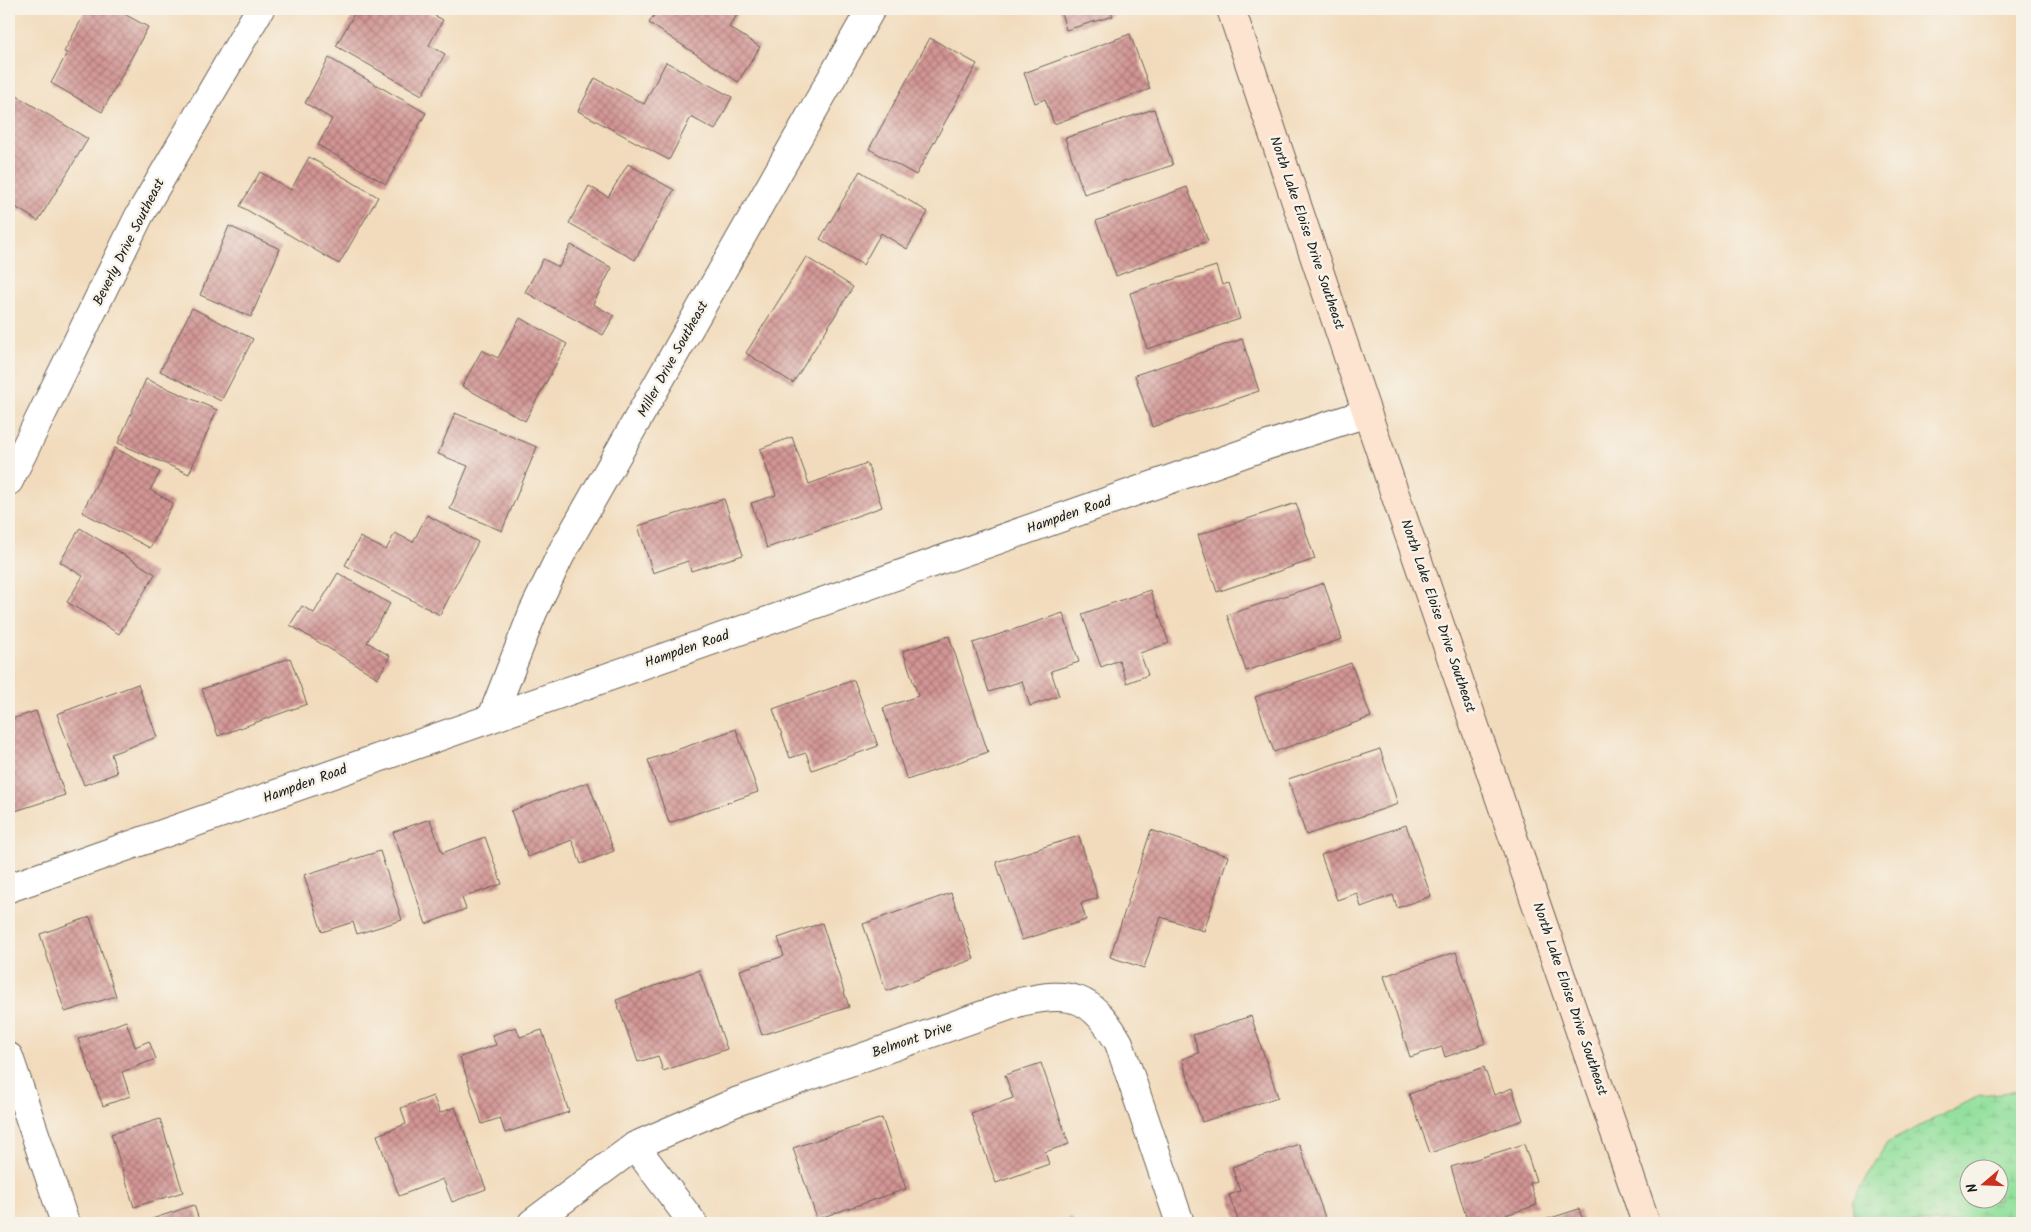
<svg xmlns="http://www.w3.org/2000/svg" width="2031" height="1232" font-family="Kalam,sans-serif">
  <style>
    .wetland { fill: url(#wetland-marsh); stroke: #587e5c; fill-rule: evenodd }
    .building { fill: url(#building-cross-hatch) }
    .lines { fill: none; stroke-linecap: round; stroke-linejoin: round }
    .street-casing { stroke: #675f54; stroke-width: 30 }
    .secondary-casing { stroke: #675f54; stroke-width: 30 }
    .street { stroke: #fff; stroke-width: 28 }
    .secondary { stroke: #fde4d1; stroke-width: 28 }
    .labels { text-anchor: middle; dominant-baseline: central; stroke-width: 5; stroke-linejoin: round; paint-order: stroke }
    .street-label { font-size: 14px; fill: #1c1c1c; stroke: #f7f3e8 }
  </style>
  <defs>
    <pattern id="wetland-marsh" width="20" height="14" patternUnits="userSpaceOnUse" patternTransform="scale(1.25)"><rect width="20" height="14" fill="#93e09d"/><path d="M1 5h8M5 5V1M11 12h8M15 12V8" fill="none" stroke="#7ec087"/></pattern>
    <pattern id="building-cross-hatch" width="8" height="8" patternUnits="userSpaceOnUse" patternTransform="scale(1.25)"><rect width="8" height="8" fill="#d29594"/><path d="M0 0l8 8M0 8l8-8" fill="none" stroke="#aa7978"/></pattern>
  </defs>
  <rect width="100%" height="100%" fill="#f7f3e8"/>
  <filter id="ink" filterUnits="userSpaceOnUse"><feTurbulence type="fractalNoise" baseFrequency=".02" numOctaves="2"/><feDisplacementMap in="SourceGraphic" scale="10" xChannelSelector="R" yChannelSelector="G"/><feConvolveMatrix kernelMatrix="1 2 1 2 8 2 1 2 1" color-interpolation-filters="sRGB"/></filter>
  <filter id="wash" filterUnits="userSpaceOnUse"><feTurbulence type="fractalNoise" baseFrequency=".0096" numOctaves="4" result="noise"/><feDisplacementMap in="SourceGraphic" scale="20" xChannelSelector="R" yChannelSelector="G"/><feGaussianBlur stdDeviation="1.12" result="paint"/><feColorMatrix in="noise" values="0 0 0 0 0 0 0 0 0 0 0 0 0 0 0 0 0 1.4 0 .05"/><feComposite in="paint" operator="in"/></filter>
  <g filter="url(#wash)">
    <rect width="100%" height="100%" fill="#f2dbbc"/>
    <path class="wetland" d="M 2022,1091 L 2022,1223 L 1853,1223 L 1853,1200 L 1887,1143 L 1980,1095 ZM 1968,1170 L 1998,1170 L 1998,1200 L 1968,1200 Z"/>
    <g id="blocks">
      <g class="building">
        <path d="M 87,9 L 115,9 L 148,27 L 102,112 L 51,83 L 67,53 L 64,52 Z"/>
        <path d="M 357,9 L 423,9 L 443,20 L 429,45 L 445,54 L 422,95 L 336,46 Z"/>
        <path d="M 658,9 L 741,9 L 729,27 L 760,47 L 738,82 L 649,23 Z"/>
        <path d="M 1060,9 L 1110,9 L 1113,16 L 1066,30 Z"/>
        <path d="M 1130,34 L 1150,89 L 1054,124 L 1045,99 L 1035,103 L 1024,73 Z"/>
        <path d="M 930,38 L 977,64 L 916,175 L 869,149 Z"/>
        <path d="M 329,58 L 426,113 L 386,184 L 318,145 L 332,119 L 305,103 Z"/>
        <path d="M 666,62 L 732,97 L 715,130 L 691,117 L 669,160 L 578,111 L 595,78 L 644,104 Z"/>
        <path d="M 17,96 L 88,139 L 38,221 L 9,203 L 9,159 L 13,153 L 9,150 L 9,110 Z"/>
        <path d="M 1154,109 L 1173,165 L 1084,194 L 1065,138 Z"/>
        <path d="M 309,157 L 378,197 L 339,264 L 240,206 L 260,172 L 291,190 Z"/>
        <path d="M 628,164 L 674,190 L 635,260 L 569,223 L 589,186 L 608,197 Z"/>
        <path d="M 860,171 L 928,212 L 907,249 L 881,233 L 863,265 L 820,239 Z"/>
        <path d="M 1187,187 L 1208,241 L 1116,276 L 1096,221 Z"/>
        <path d="M 229,226 L 280,249 L 251,317 L 200,295 Z"/>
        <path d="M 571,245 L 612,268 L 593,304 L 614,316 L 603,335 L 525,292 L 543,259 L 559,267 Z"/>
        <path d="M 806,257 L 853,287 L 793,383 L 746,353 Z"/>
        <path d="M 1216,266 L 1222,285 L 1229,283 L 1240,319 L 1147,349 L 1130,293 Z"/>
        <path d="M 192,308 L 253,339 L 221,401 L 160,371 Z"/>
        <path d="M 520,318 L 567,344 L 525,421 L 462,386 L 482,350 L 498,358 Z"/>
        <path d="M 1242,339 L 1259,391 L 1152,427 L 1135,375 Z"/>
        <path d="M 146,379 L 217,410 L 189,474 L 118,443 Z"/>
        <path d="M 455,413 L 537,447 L 502,531 L 450,509 L 468,466 L 438,454 Z"/>
        <path d="M 792,437 L 809,484 L 867,463 L 882,507 L 767,548 L 751,503 L 776,495 L 760,449 Z"/>
        <path d="M 115,448 L 160,472 L 150,490 L 173,503 L 150,548 L 82,512 Z"/>
        <path d="M 724,499 L 743,555 L 691,571 L 688,561 L 653,573 L 638,526 Z"/>
        <path d="M 1296,503 L 1315,559 L 1217,592 L 1198,535 Z"/>
        <path d="M 427,515 L 478,542 L 440,615 L 345,565 L 360,537 L 386,550 L 395,533 L 413,542 Z"/>
        <path d="M 80,528 L 155,574 L 119,634 L 67,602 L 83,576 L 60,562 Z"/>
        <path d="M 338,573 L 390,604 L 367,642 L 390,656 L 378,678 L 290,625 L 302,606 L 314,613 Z"/>
        <path d="M 1324,583 L 1342,639 L 1246,671 L 1227,615 Z"/>
        <path d="M 1150,590 L 1169,643 L 1140,653 L 1148,675 L 1127,683 L 1119,660 L 1101,667 L 1082,614 Z"/>
        <path d="M 1063,613 L 1079,662 L 1051,671 L 1059,696 L 1030,706 L 1022,681 L 989,692 L 973,643 Z"/>
        <path d="M 949,636 L 988,752 L 907,780 L 883,708 L 918,696 L 903,651 Z"/>
        <path d="M 290,658 L 307,704 L 218,736 L 202,689 Z"/>
        <path d="M 1351,663 L 1371,717 L 1274,752 L 1255,697 Z"/>
        <path d="M 854,680 L 878,746 L 812,770 L 806,753 L 790,758 L 773,709 Z"/>
        <path d="M 138,684 L 157,737 L 111,754 L 117,773 L 84,785 L 57,714 Z"/>
        <path d="M 36,711 L 65,795 L 9,813 L 9,720 Z"/>
        <path d="M 736,729 L 758,792 L 669,823 L 648,760 Z"/>
        <path d="M 1380,749 L 1398,804 L 1306,835 L 1288,779 Z"/>
        <path d="M 588,782 L 614,851 L 581,864 L 572,840 L 528,857 L 511,811 Z"/>
        <path d="M 430,819 L 442,853 L 485,837 L 502,884 L 462,898 L 466,909 L 426,924 L 393,832 Z"/>
        <path d="M 1406,825 L 1431,896 L 1397,908 L 1393,895 L 1361,907 L 1357,893 L 1337,900 L 1321,855 Z"/>
        <path d="M 1151,830 L 1228,856 L 1204,931 L 1161,917 L 1144,968 L 1110,957 Z"/>
        <path d="M 1079,836 L 1098,898 L 1081,903 L 1086,920 L 1022,940 L 996,862 Z"/>
        <path d="M 380,851 L 402,920 L 357,934 L 353,922 L 322,932 L 304,875 Z"/>
        <path d="M 951,893 L 974,959 L 886,991 L 863,924 Z"/>
        <path d="M 90,917 L 116,996 L 65,1012 L 40,934 Z"/>
        <path d="M 822,923 L 849,1007 L 762,1035 L 740,970 L 784,956 L 778,938 Z"/>
        <path d="M 1456,952 L 1486,1043 L 1445,1057 L 1442,1047 L 1410,1057 L 1384,976 Z"/>
        <path d="M 699,970 L 727,1049 L 663,1071 L 658,1056 L 638,1062 L 616,1000 Z"/>
        <path d="M 1251,1016 L 1278,1097 L 1202,1122 L 1182,1059 L 1199,1053 L 1193,1035 Z"/>
        <path d="M 126,1021 L 135,1047 L 149,1041 L 156,1059 L 122,1072 L 130,1096 L 103,1106 L 78,1039 Z"/>
        <path d="M 516,1027 L 520,1037 L 542,1030 L 569,1112 L 505,1133 L 500,1118 L 482,1124 L 460,1057 L 496,1045 L 492,1035 Z"/>
        <path d="M 1041,1063 L 1069,1144 L 1045,1152 L 1049,1164 L 996,1183 L 971,1113 L 1013,1098 L 1005,1075 Z"/>
        <path d="M 1484,1067 L 1494,1095 L 1512,1088 L 1523,1120 L 1430,1153 L 1409,1094 Z"/>
        <path d="M 433,1096 L 440,1113 L 455,1107 L 486,1189 L 452,1202 L 443,1179 L 399,1196 L 377,1135 L 406,1124 L 401,1108 Z"/>
        <path d="M 882,1118 L 906,1189 L 817,1219 L 793,1148 Z"/>
        <path d="M 160,1119 L 183,1192 L 134,1207 L 111,1134 Z"/>
        <path d="M 1299,1144 L 1327,1223 L 1239,1223 L 1229,1195 L 1240,1191 L 1232,1167 Z"/>
        <path d="M 1524,1144 L 1536,1181 L 1530,1183 L 1537,1205 L 1481,1223 L 1468,1223 L 1451,1167 Z"/>
        <path d="M 194,1205 L 200,1223 L 140,1223 Z"/>
        <path d="M 1579,1209 L 1584,1223 L 1535,1223 Z"/>
        <path d="M 1072,1218 L 1074,1223 L 1056,1223 Z"/>
      </g>
    </g>
  </g>
  <g filter="url(#ink)">
    <use href="#blocks" fill-opacity="0" stroke="#675f54" stroke-width="1"/>
    <g class="lines">
      <defs>
        <g id="street">
          <path d="M 9,481 L 139,216 L 260,9"/>
          <path d="M 492,717 L 533,612 L 562,552 L 871,9"/>
          <path d="M 9,888 L 1259,448 L 1367,413"/>
          <path d="M 9,1057 L 65,1223"/>
          <path d="M 635,1146 L 693,1223"/>
          <path d="M 532,1223 L 635,1146 L 736,1102 L 1020,1002 C 1071,990 1092,996 1119,1043 L 1180,1223"/>
        </g>
        <path id="secondary" d="M 1231,9 L 1367,413 L 1646,1223"/>
      </defs>
      <use href="#street" class="street-casing"/>
      <use href="#secondary" class="secondary-casing"/>
      <use href="#street" class="street"/>
      <use href="#secondary" class="secondary"/>
    </g>
  </g>
  <g class="labels">
    <g class="street-label">
      <text transform="translate(1307 233) rotate(71)">North Lake Eloise Drive Southeast</text>
      <text transform="translate(129 242) rotate(-63)">Beverly Drive Southeast</text>
      <text transform="translate(673 359) rotate(-61)">Miller Drive Southeast</text>
      <text transform="translate(1069 515) rotate(-19)">Hampden Road</text>
      <text transform="translate(1438 616) rotate(71)">North Lake Eloise Drive Southeast</text>
      <text transform="translate(687 649) rotate(-19)">Hampden Road</text>
      <text transform="translate(305 784) rotate(-20)">Hampden Road</text>
      <text transform="translate(1570 999) rotate(71)">North Lake Eloise Drive Southeast</text>
      <text transform="translate(912 1040) rotate(-19)">Belmont Drive</text>
    </g>
  </g>
  <rect width="2031" height="1232" fill="none" stroke="#f7f3e8" stroke-width="30"/>
  <g transform="translate(1984 1184) rotate(251)"><circle r="24" fill="#f7f3e8" stroke="#9f9d96"/>
  <path d="M0-4L9 19L0 12L-9 19Z" fill="#c8321e"/>
  <text y="-8" font-size="14" font-weight="bold" text-anchor="middle" fill="#1c1c1c">N</text>
  </g>
</svg>
